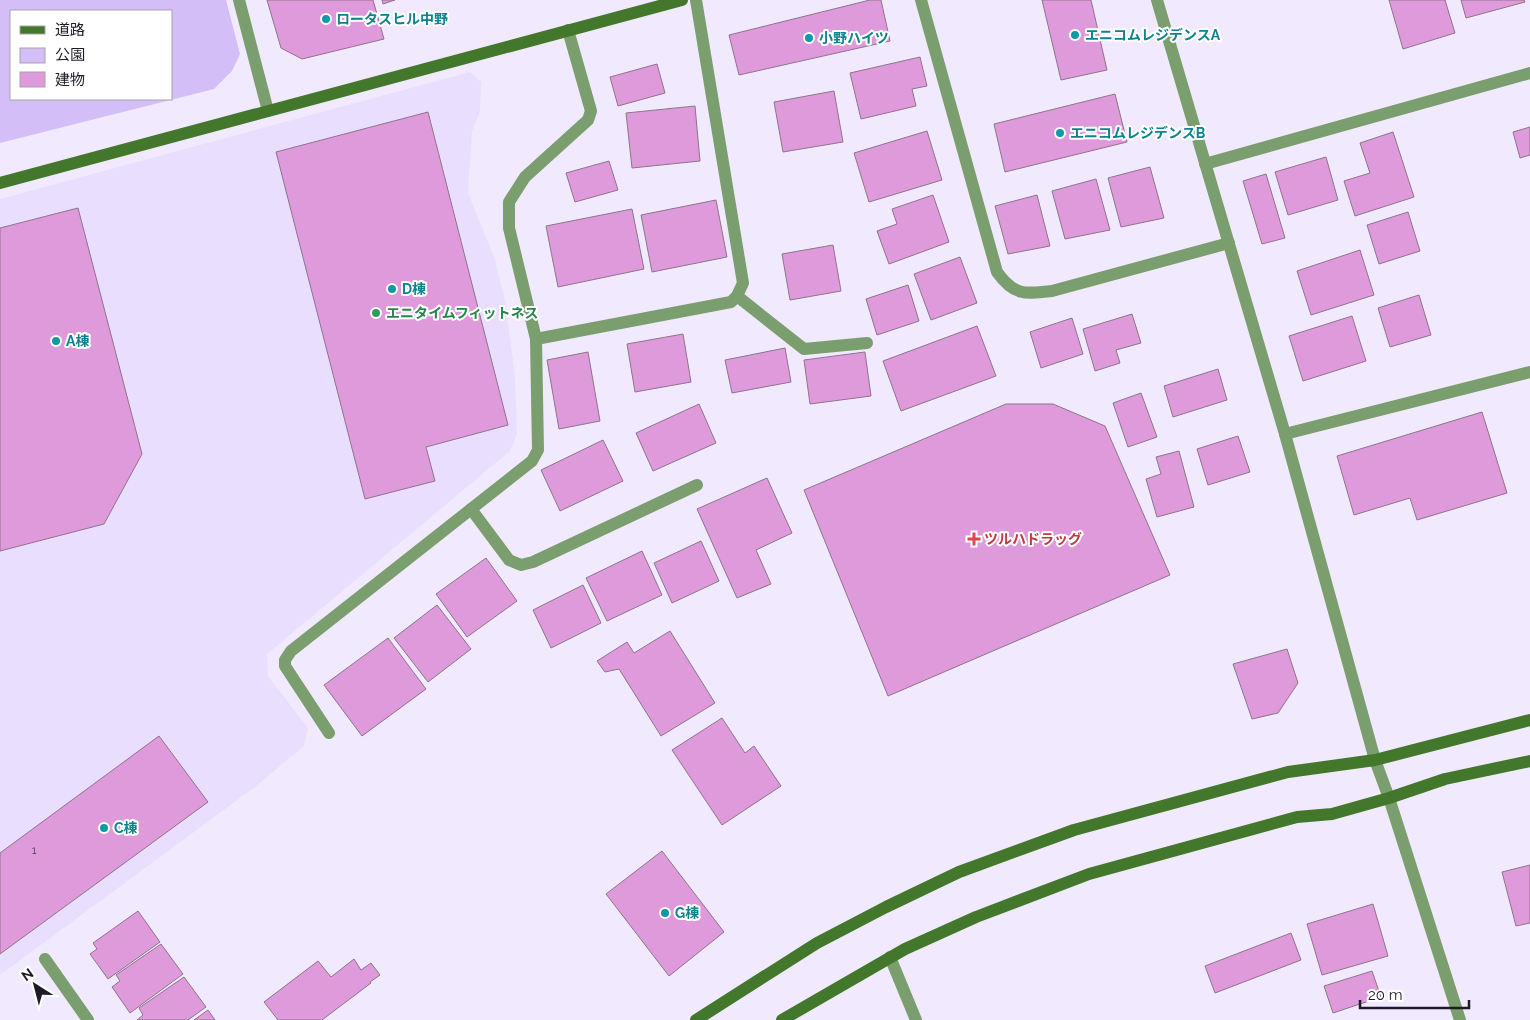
<svg xmlns="http://www.w3.org/2000/svg" width="1530" height="1020" font-family="Raleway,'Noto Sans JP',sans-serif">
  <style>
    .built { fill: #eadefe }
    .green { fill: #d4bef7; fill-rule: evenodd }
    .building { fill: #df9adb; stroke: #8d748b }
    .lines { fill: none; stroke-linecap: round; stroke-linejoin: round }
    .street { stroke: #7b9e6e; stroke-width: 12 }
    .secondary { stroke: #42772c; stroke-width: 12 }
    .culture-dot { fill: #0f9aa8; stroke: #fff; stroke-width: 2 }
    .leisure-dot { fill: #2e9e5b; stroke: #fff; stroke-width: 2 }
    .health-dot { fill: #e0444e; stroke: #fff; stroke-width: 2 }
    .labels { text-anchor: middle; dominant-baseline: central; stroke-width: 4; stroke-linejoin: round; paint-order: stroke }
    .number-label { font-size: 11px; fill: #4f3b53 }
    .culture-label { font-size: 14px; font-weight: bold; fill: #0d838f; stroke: #fff; text-anchor: start }
    .leisure-label { font-size: 14px; font-weight: bold; fill: #27864d; stroke: #fff; text-anchor: start }
    .health-label { font-size: 14px; font-weight: bold; fill: #be3a42; stroke: #fff; text-anchor: start }
  </style>
  <rect width="100%" height="100%" fill="#f1eafe"/>
  <path class="built" d="M 470,72 L 481,82 L 480,111 L 472,131 L 468,193 L 494,257 L 505,301 L 515,376 L 517,434 L 510,451 L 267,654 L 268,676 L 308,728 L 304,746 L 255,787 L 0,975 L 0,199 Z"/>
  <path class="green" d="M 0,0 L 226,0 L 240,54 L 232,71 L 214,89 L 0,143 ZM 11,11 L 171,11 L 171,99 L 11,99 Z"/>
  <g class="building">
    <path d="M 267,0 L 373,0 L 384,39 L 302,59 L 281,48 Z"/>
    <path d="M 382,0 L 395,0 L 383,4 Z"/>
    <path d="M 870,0 L 881,0 L 890,41 L 739,75 L 729,35 Z"/>
    <path d="M 1042,0 L 1091,0 L 1107,70 L 1061,80 Z"/>
    <path d="M 1389,0 L 1445,0 L 1455,33 L 1403,49 Z"/>
    <path d="M 1461,0 L 1524,0 L 1525,2 L 1466,18 Z"/>
    <path d="M 920,57 L 927,86 L 912,89 L 916,106 L 861,119 L 850,73 Z"/>
    <path d="M 657,64 L 665,93 L 618,106 L 610,77 Z"/>
    <path d="M 834,91 L 843,142 L 783,152 L 774,102 Z"/>
    <path d="M 1115,94 L 1127,142 L 1005,172 L 994,124 Z"/>
    <path d="M 695,106 L 700,161 L 632,168 L 626,113 Z"/>
    <path d="M 428,112 L 508,425 L 426,447 L 435,481 L 365,499 L 276,152 Z"/>
    <path d="M 1530,127 L 1530,155 L 1520,158 L 1513,132 Z"/>
    <path d="M 927,131 L 942,180 L 869,202 L 854,153 Z"/>
    <path d="M 1393,132 L 1414,197 L 1355,216 L 1344,181 L 1370,173 L 1360,143 Z"/>
    <path d="M 1326,157 L 1338,200 L 1288,215 L 1275,172 Z"/>
    <path d="M 609,161 L 618,190 L 575,202 L 566,173 Z"/>
    <path d="M 1150,167 L 1164,218 L 1121,227 L 1108,178 Z"/>
    <path d="M 1266,174 L 1285,238 L 1262,244 L 1243,181 Z"/>
    <path d="M 1096,179 L 1110,230 L 1065,239 L 1052,191 Z"/>
    <path d="M 933,195 L 949,242 L 889,264 L 877,231 L 897,224 L 892,209 Z"/>
    <path d="M 1037,195 L 1050,246 L 1008,254 L 995,206 Z"/>
    <path d="M 716,200 L 727,257 L 652,272 L 641,215 Z"/>
    <path d="M 78,208 L 142,454 L 104,524 L 0,551 L 0,228 Z"/>
    <path d="M 632,209 L 644,269 L 558,287 L 546,226 Z"/>
    <path d="M 1408,212 L 1420,251 L 1379,264 L 1367,225 Z"/>
    <path d="M 833,245 L 841,291 L 790,300 L 782,254 Z"/>
    <path d="M 1360,250 L 1374,295 L 1311,315 L 1297,271 Z"/>
    <path d="M 960,257 L 977,303 L 931,320 L 914,274 Z"/>
    <path d="M 908,285 L 919,321 L 877,335 L 866,299 Z"/>
    <path d="M 1419,295 L 1431,335 L 1390,347 L 1378,308 Z"/>
    <path d="M 1132,314 L 1141,343 L 1116,350 L 1120,363 L 1095,371 L 1083,329 Z"/>
    <path d="M 1352,316 L 1366,361 L 1303,381 L 1289,336 Z"/>
    <path d="M 1072,318 L 1083,354 L 1041,368 L 1030,332 Z"/>
    <path d="M 977,326 L 996,376 L 901,411 L 883,361 Z"/>
    <path d="M 683,334 L 691,382 L 635,392 L 627,344 Z"/>
    <path d="M 785,348 L 791,382 L 732,393 L 725,360 Z"/>
    <path d="M 588,352 L 600,421 L 559,429 L 547,360 Z"/>
    <path d="M 865,352 L 871,396 L 810,404 L 804,360 Z"/>
    <path d="M 1218,369 L 1227,400 L 1173,417 L 1164,386 Z"/>
    <path d="M 1141,393 L 1157,437 L 1128,447 L 1113,403 Z"/>
    <path d="M 699,404 L 716,443 L 653,471 L 636,433 Z"/>
    <path d="M 1006,404 L 1053,404 L 1105,426 L 1170,575 L 888,696 L 804,490 Z"/>
    <path d="M 1482,412 L 1507,493 L 1417,520 L 1410,498 L 1354,515 L 1337,456 Z"/>
    <path d="M 1238,436 L 1250,472 L 1208,485 L 1197,449 Z"/>
    <path d="M 603,440 L 623,481 L 560,511 L 541,470 Z"/>
    <path d="M 1179,451 L 1194,507 L 1157,517 L 1146,479 L 1161,474 L 1156,457 Z"/>
    <path d="M 767,478 L 792,533 L 756,550 L 771,584 L 737,598 L 697,509 Z"/>
    <path d="M 701,541 L 719,581 L 672,603 L 654,563 Z"/>
    <path d="M 642,551 L 662,595 L 607,621 L 586,578 Z"/>
    <path d="M 486,558 L 517,601 L 467,637 L 436,594 Z"/>
    <path d="M 583,585 L 601,623 L 551,648 L 533,610 Z"/>
    <path d="M 437,605 L 471,649 L 428,682 L 394,638 Z"/>
    <path d="M 670,631 L 715,703 L 661,736 L 619,669 L 605,672 L 597,661 L 627,642 L 634,653 Z"/>
    <path d="M 388,638 L 426,689 L 362,736 L 324,685 Z"/>
    <path d="M 1287,649 L 1298,683 L 1278,713 L 1252,719 L 1233,664 Z"/>
    <path d="M 722,718 L 745,753 L 754,746 L 781,786 L 722,825 L 672,750 Z"/>
    <path d="M 159,736 L 208,802 L 0,954 L 0,853 Z"/>
    <path d="M 662,851 L 724,932 L 669,976 L 606,894 Z"/>
    <path d="M 1530,865 L 1530,923 L 1516,926 L 1502,872 Z"/>
    <path d="M 1373,904 L 1388,956 L 1322,975 L 1307,924 Z"/>
    <path d="M 138,911 L 160,942 L 108,979 L 90,954 L 97,949 L 93,943 Z"/>
    <path d="M 1291,933 L 1301,960 L 1215,993 L 1205,966 Z"/>
    <path d="M 161,944 L 183,974 L 130,1013 L 112,987 L 120,981 L 116,975 Z"/>
    <path d="M 354,959 L 361,970 L 371,963 L 380,975 L 370,982 L 371,983 L 322,1020 L 278,1020 L 264,1002 L 318,961 L 331,977 Z"/>
    <path d="M 1372,971 L 1381,997 L 1333,1013 L 1324,986 Z"/>
    <path d="M 184,977 L 206,1007 L 188,1020 L 137,1020 L 143,1015 L 139,1008 Z"/>
    <path d="M 208,1010 L 215,1020 L 194,1020 Z"/>
  </g>
  <g class="lines">
    <g class="street">
      <path d="M 239,0 L 268,111"/>
      <path d="M 921,0 L 997,272 C 1014,296 1025,294 1052,291 L 1229,243"/>
      <path d="M 1157,0 L 1285,434 L 1375,760 L 1389,798 L 1460,1020"/>
      <path d="M 1205,164 L 1530,73"/>
      <path d="M 737,296 L 804,349 L 867,343"/>
      <path d="M 536,339 L 731,302 L 737,296 L 743,283 L 696,0"/>
      <path d="M 1285,434 L 1530,372"/>
      <path d="M 471,509 L 509,560 L 521,565 L 533,562 L 697,485"/>
      <path d="M 329,733 L 285,666 L 285,660 L 291,651 L 532,461 L 538,450 L 536,339 L 509,228 L 509,202 L 525,177 L 588,120 L 591,111 L 568,30"/>
      <path d="M 890,957 L 916,1020"/>
      <path d="M 45,959 L 88,1020"/>
    </g>
    <g class="secondary">
      <path d="M 0,183 L 682,0"/>
      <path d="M 696,1020 L 817,943 L 886,907 L 959,872 L 1074,830 L 1288,772 L 1375,760 L 1530,720"/>
      <path d="M 782,1020 L 905,949 L 976,917 L 1089,874 L 1297,817 L 1332,814 L 1389,798 L 1445,779 L 1530,761"/>
    </g>
  </g>
  <g class="culture-dot">
    <circle cx="326" cy="19" r="5"/>
    <circle cx="1075" cy="35" r="5"/>
    <circle cx="809" cy="38" r="5"/>
    <circle cx="1060" cy="133" r="5"/>
    <circle cx="392" cy="289" r="5"/>
    <circle cx="56" cy="341" r="5"/>
    <circle cx="104" cy="828" r="5"/>
    <circle cx="665" cy="913" r="5"/>
  </g>
  <circle class="leisure-dot" cx="376" cy="313" r="5"/>
  <path class="health-dot" d="M971.5 531.5h5v5h5v5h-5v5h-5v-5h-5v-5h5z"/>
  <g class="labels">
    <g class="number-label">
      <text x="34" y="850">1</text>
    </g>
    <g class="culture-label">
      <text x="336" y="19">ロータスヒル中野</text>
      <text x="1085" y="35">エニコムレジデンスA</text>
      <text x="819" y="38">小野ハイツ</text>
      <text x="1070" y="133">エニコムレジデンスB</text>
      <text x="402" y="289">D棟</text>
      <text x="66" y="341">A棟</text>
      <text x="114" y="828">C棟</text>
      <text x="675" y="913">G棟</text>
    </g>
    <g class="leisure-label">
      <text x="386" y="313">エニタイムフィットネス</text>
    </g>
    <g class="health-label">
      <text x="984" y="539">ツルハドラッグ</text>
    </g>
  </g>
  <rect x="10" y="10" width="162" height="90" fill="#ffffff" stroke="#a5a4a8"/>
  <rect x="20" y="26" width="25" height="8" fill="#42772c" stroke="#a5a4a8"/>
  <text x="55" y="35" font-size="15" fill="#1f1b26">道路</text>
  <rect x="20" y="48" width="25" height="15" fill="#d4bef7" stroke="#a5a4a8"/>
  <text x="55" y="60" font-size="15" fill="#1f1b26">公園</text>
  <rect x="20" y="72" width="25" height="15" fill="#df9adb" stroke="#a5a4a8"/>
  <text x="55" y="85" font-size="15" fill="#1f1b26">建物</text>
  <g transform="translate(35 985) rotate(324)" stroke="#ffffff" stroke-width="4" paint-order="stroke">
  <path d="M0-4L9 19L0 12L-9 19Z" fill="#1f1b26"/>
  <text y="-8" font-size="14" font-weight="bold" text-anchor="middle" fill="#1f1b26">N</text>
  </g>
  <path d="M1360 1000v8h109v-8" fill="none" stroke="#1f1b26" stroke-width="2.5"/>
  <text x="1368" y="1000" font-size="15" fill="#1f1b26" stroke="#ffffff" stroke-width="4" paint-order="stroke">20 m</text>
</svg>
